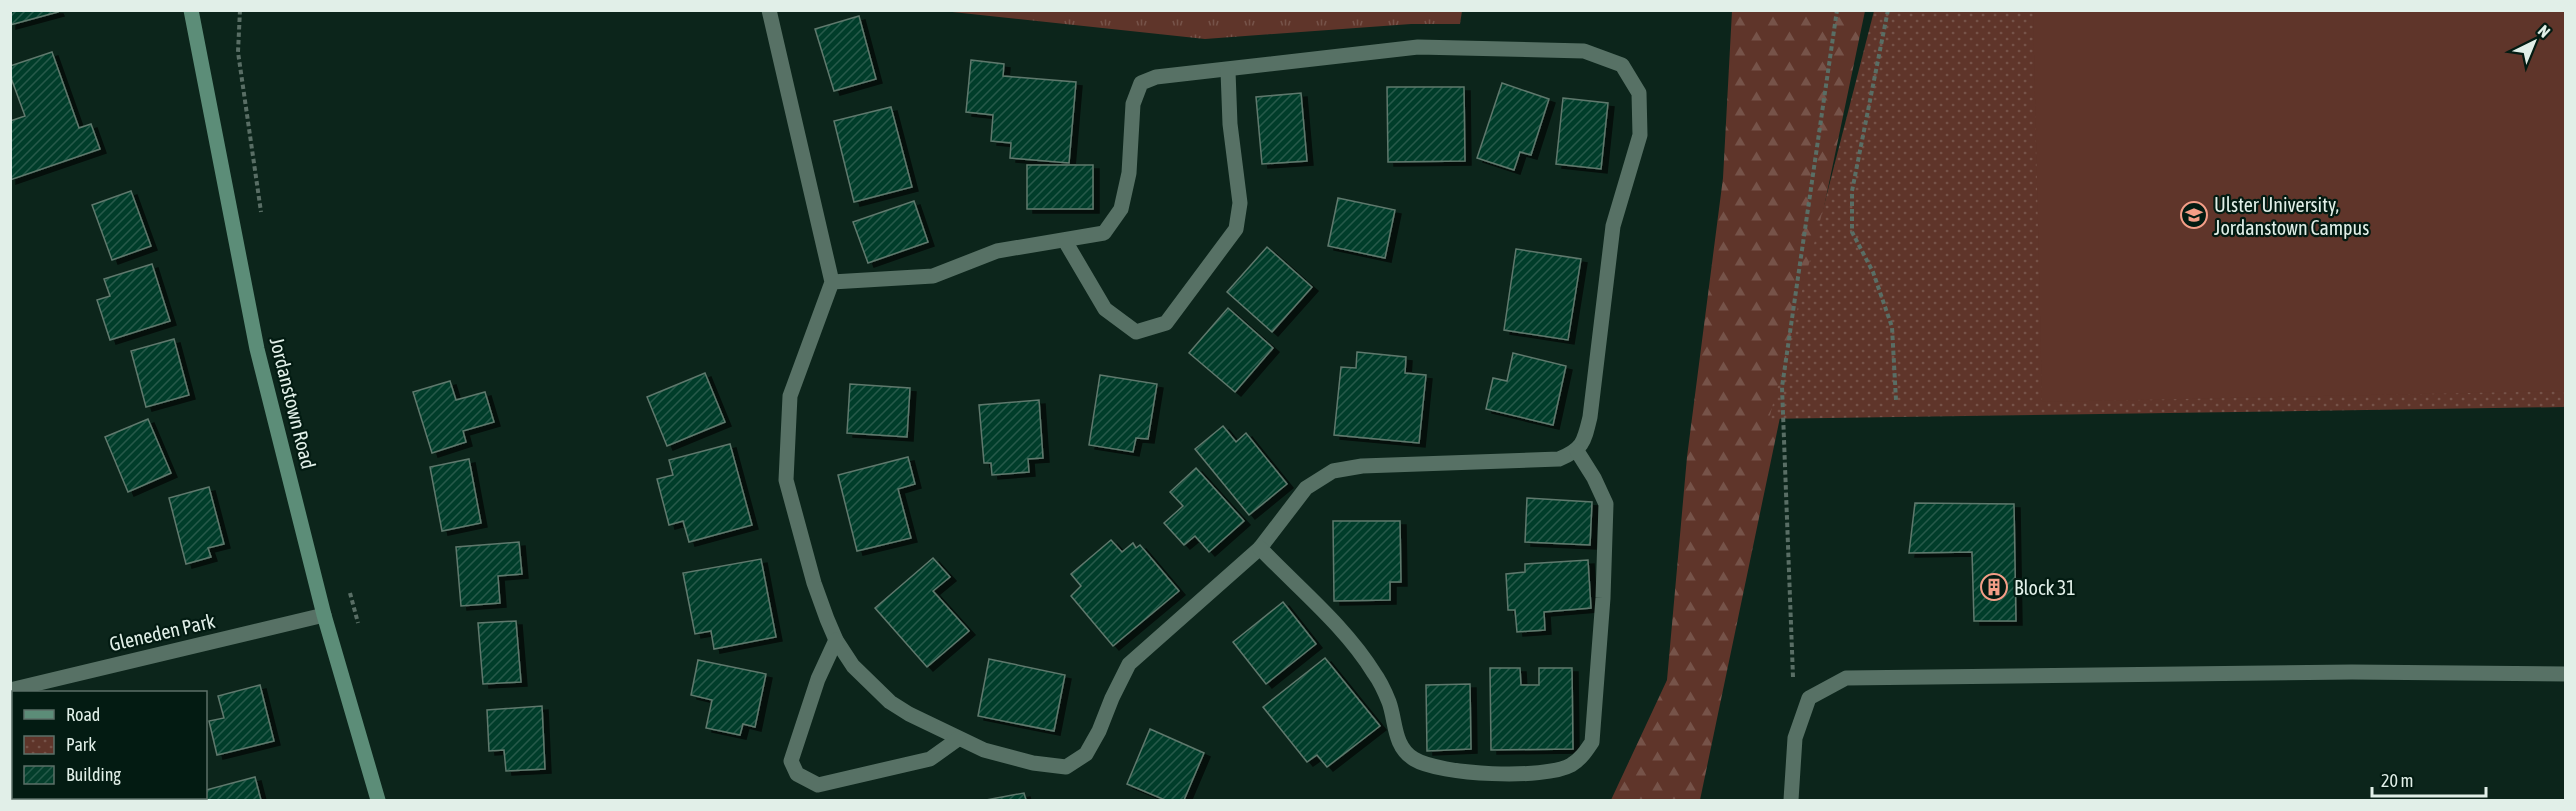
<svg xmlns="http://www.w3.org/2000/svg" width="2576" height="811" font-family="'Asap Condensed',sans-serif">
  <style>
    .grass { fill: url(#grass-tufts) }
    .forest { fill: url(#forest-firs) }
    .park { fill: url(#park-dots) }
    .pitch { fill: #5f352a }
    .building { fill: url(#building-hatch); stroke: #5f796d; stroke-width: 1.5; filter: url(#shadow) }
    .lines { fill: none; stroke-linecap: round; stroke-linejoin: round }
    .path { stroke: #596e65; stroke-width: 4; stroke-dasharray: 4.5 3; stroke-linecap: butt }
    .lane { stroke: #577165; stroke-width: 15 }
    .street { stroke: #577165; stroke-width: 15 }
    .secondary { stroke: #5c8d78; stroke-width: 15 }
    .labels { text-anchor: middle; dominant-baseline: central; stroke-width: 4.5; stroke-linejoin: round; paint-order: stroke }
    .poi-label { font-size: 20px; fill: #e1efe8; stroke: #031b12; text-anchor: start }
    .street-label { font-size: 20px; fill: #e1efe8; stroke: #031b12 }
  </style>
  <defs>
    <pattern id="grass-tufts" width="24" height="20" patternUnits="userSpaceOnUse" patternTransform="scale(1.5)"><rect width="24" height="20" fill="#5f352a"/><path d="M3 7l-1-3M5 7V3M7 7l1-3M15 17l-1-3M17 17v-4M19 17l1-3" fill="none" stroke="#765349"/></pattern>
    <pattern id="forest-firs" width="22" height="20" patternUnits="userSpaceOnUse" patternTransform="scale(1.5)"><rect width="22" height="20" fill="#5f352a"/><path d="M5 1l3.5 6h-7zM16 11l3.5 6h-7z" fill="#765349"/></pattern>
    <pattern id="park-dots" width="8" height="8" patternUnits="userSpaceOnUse" patternTransform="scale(1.5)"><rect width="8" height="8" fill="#5f352a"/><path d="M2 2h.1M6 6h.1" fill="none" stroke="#765349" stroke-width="1.8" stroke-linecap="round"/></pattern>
    <pattern id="building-hatch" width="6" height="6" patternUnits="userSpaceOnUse" patternTransform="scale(1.5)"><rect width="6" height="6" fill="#033e2b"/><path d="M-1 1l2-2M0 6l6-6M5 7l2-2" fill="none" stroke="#275a4a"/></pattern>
    <filter id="shadow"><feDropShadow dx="6" dy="4" stdDeviation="0" flood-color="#0009"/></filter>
  </defs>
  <rect width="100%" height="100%" fill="#0c251b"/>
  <path class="grass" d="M 943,11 L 1462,11 L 1460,24 L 1411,24 L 1205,39 Z"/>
  <path class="forest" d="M 1732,11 L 1865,11 L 1700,800 L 1611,800 L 1667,680 L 1687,457 L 1723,178 Z"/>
  <path class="park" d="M 1874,11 L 2565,11 L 2565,407 L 1769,419 Z"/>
  <path class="pitch" d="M 2033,11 L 2565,11 L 2565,391 L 2042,402 Z"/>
  <g class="building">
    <path d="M 10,10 L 57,10 L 58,12 L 10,25 Z"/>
    <path d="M 859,16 L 876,79 L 834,91 L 815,29 Z"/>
    <path d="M 52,52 L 79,128 L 91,124 L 100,149 L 10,180 L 10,121 L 25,116 L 10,75 L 10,66 Z"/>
    <path d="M 971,60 L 1004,64 L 1003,76 L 1076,82 L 1069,163 L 1010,158 L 1011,143 L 991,141 L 993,115 L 966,112 Z"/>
    <path d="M 1502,83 L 1549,99 L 1531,155 L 1520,152 L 1514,170 L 1477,158 Z"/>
    <path d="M 1387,87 L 1464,87 L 1465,161 L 1388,162 Z"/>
    <path d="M 1301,93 L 1307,161 L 1262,164 L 1256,97 Z"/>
    <path d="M 1563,98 L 1608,103 L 1601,169 L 1556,164 Z"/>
    <path d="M 891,107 L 912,187 L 854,202 L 834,121 Z"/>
    <rect x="1027" y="165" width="66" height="44"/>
    <path d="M 131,191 L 151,246 L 112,260 L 92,205 Z"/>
    <path d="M 1338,198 L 1395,210 L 1385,258 L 1328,246 Z"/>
    <path d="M 914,201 L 928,242 L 868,263 L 853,222 Z"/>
    <path d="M 1267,247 L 1312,287 L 1272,332 L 1227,292 Z"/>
    <path d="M 1516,249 L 1581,259 L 1568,340 L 1504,330 Z"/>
    <path d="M 152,264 L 170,321 L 110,340 L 97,300 L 110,296 L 104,279 Z"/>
    <path d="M 1228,308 L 1273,348 L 1235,392 L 1189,353 Z"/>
    <path d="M 174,339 L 189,395 L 146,407 L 131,351 Z"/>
    <path d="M 1357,352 L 1406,357 L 1405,373 L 1426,375 L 1419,443 L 1334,435 L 1341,367 L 1356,368 Z"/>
    <path d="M 1513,353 L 1566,366 L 1553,425 L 1486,409 L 1493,378 L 1507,381 Z"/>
    <path d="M 705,373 L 725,422 L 667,446 L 647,397 Z"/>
    <path d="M 1100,375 L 1157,384 L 1148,439 L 1136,438 L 1133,452 L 1089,445 Z"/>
    <path d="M 450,381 L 456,400 L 485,392 L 494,422 L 463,431 L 466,442 L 432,453 L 413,392 Z"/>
    <path d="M 850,384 L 910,388 L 907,437 L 847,433 Z"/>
    <path d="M 1039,400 L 1043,458 L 1028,459 L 1029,472 L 992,475 L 991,463 L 984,463 L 979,405 Z"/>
    <path d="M 148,419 L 171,473 L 128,492 L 105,437 Z"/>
    <path d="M 1223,426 L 1236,442 L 1246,433 L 1287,484 L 1249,515 L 1195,449 Z"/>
    <path d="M 730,444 L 752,525 L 689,542 L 683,521 L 669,525 L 657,479 L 673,475 L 669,460 Z"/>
    <path d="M 908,457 L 915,484 L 898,489 L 911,538 L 857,551 L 838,475 Z"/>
    <path d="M 469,459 L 481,523 L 442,531 L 430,467 Z"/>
    <path d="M 1196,468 L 1244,521 L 1209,552 L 1195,536 L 1184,545 L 1164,523 L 1183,506 L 1170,492 Z"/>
    <path d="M 209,487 L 224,544 L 208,548 L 211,557 L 186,564 L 169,498 Z"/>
    <path d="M 1527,498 L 1592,502 L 1590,545 L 1525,542 Z"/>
    <path d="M 1915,503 L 2014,504 L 2016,621 L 1974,621 L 1972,552 L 1909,553 Z"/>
    <path d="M 1333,521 L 1400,521 L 1401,582 L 1390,582 L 1390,600 L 1334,601 Z"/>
    <path d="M 1111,540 L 1122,552 L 1133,543 L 1136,548 L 1140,545 L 1179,591 L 1113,646 L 1071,596 L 1081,586 L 1071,574 Z"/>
    <path d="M 519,542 L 522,574 L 498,576 L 500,603 L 461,606 L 456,547 Z"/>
    <path d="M 933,558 L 950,577 L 933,591 L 969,631 L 927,667 L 875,608 Z"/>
    <path d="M 761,559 L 776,637 L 714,649 L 711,631 L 695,634 L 683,573 Z"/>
    <path d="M 1588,560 L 1591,608 L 1544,612 L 1545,630 L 1517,632 L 1515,610 L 1508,610 L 1506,574 L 1525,572 L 1525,564 Z"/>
    <path d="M 1283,602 L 1316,644 L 1266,684 L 1233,642 Z"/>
    <path d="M 516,621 L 521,682 L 483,684 L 478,623 Z"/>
    <path d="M 1325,658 L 1380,726 L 1327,767 L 1317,755 L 1307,762 L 1263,707 Z"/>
    <path d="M 989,659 L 1065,675 L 1054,731 L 978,716 Z"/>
    <path d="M 698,660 L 766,674 L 755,727 L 743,724 L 740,735 L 706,728 L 712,700 L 691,695 Z"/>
    <path d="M 1490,668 L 1520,668 L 1521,685 L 1539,685 L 1539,668 L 1572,668 L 1573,749 L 1491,750 Z"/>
    <path d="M 1470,684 L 1471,749 L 1427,751 L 1426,685 Z"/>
    <path d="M 260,685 L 274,741 L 217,755 L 209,721 L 224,718 L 218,696 Z"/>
    <path d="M 542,706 L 545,769 L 506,771 L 504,750 L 489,751 L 487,710 Z"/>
    <path d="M 1150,729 L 1204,753 L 1184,800 L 1165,800 L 1127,784 Z"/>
    <path d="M 255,777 L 261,800 L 202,800 L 201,798 L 206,798 L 206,790 Z"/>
    <path d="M 1024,793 L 1026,800 L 986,800 Z"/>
  </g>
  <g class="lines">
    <g class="path">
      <path d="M 240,10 L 238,52 L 261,212"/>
      <path d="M 1888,10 L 1852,191 L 1852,232 L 1873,272 L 1892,327 L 1896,400"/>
      <path d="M 350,593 L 358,623"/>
      <path d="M 1793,677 L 1782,387 L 1837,10"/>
    </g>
    <path class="lane" d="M 1791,800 L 1795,738 L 1809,698 L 1846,678 L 2352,672 L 2566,674"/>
    <g class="street">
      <path d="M 769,10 L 832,282 L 790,396 L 786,480 L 814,583 L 827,619 L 836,640 L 853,666 L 890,702 L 909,714 L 984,750 L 1033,763 L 1066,767 L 1086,754 L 1099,731 L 1112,698 L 1129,664 L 1260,548 L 1306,488 L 1333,471 L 1362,466 L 1559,459 C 1583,449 1584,442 1590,417 L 1613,226 L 1640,135 L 1639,93 L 1622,65 L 1584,51 L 1418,47 L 1156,77 L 1141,83 L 1133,104 L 1129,173 L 1121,209 L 1104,233 L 997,251 L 933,276 L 832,282"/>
      <path d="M 1065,241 L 1105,309 L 1136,332 L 1166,323 L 1236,229 L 1240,203 L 1230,124 L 1228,71"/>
      <path d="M 1260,548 C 1298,588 1345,626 1374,673 C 1380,681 1385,692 1389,702 C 1396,721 1393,746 1414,759 C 1440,775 1544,780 1571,765 C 1581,759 1586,751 1592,742 L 1603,598 L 1606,504 L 1594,478 L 1577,451"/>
      <path d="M 836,640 L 818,679 L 791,761 L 797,774 L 818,785 L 930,759 L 958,739"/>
      <path d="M 10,690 L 324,615"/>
    </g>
    <path class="secondary" d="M 191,10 L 257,349 L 324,615 L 378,800"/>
  </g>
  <defs>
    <symbol id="university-ring" viewBox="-11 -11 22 22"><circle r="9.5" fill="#031b12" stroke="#f49e87" stroke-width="1.5"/><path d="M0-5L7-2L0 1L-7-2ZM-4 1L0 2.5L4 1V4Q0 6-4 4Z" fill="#f49e87"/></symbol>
    <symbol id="building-ring" viewBox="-11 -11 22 22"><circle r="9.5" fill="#031b12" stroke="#f49e87" stroke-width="1.5"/><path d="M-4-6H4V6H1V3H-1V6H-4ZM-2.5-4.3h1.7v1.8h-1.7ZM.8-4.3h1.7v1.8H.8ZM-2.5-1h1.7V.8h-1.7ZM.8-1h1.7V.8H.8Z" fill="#f49e87"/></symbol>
  </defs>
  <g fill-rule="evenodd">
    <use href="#university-ring" x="2179" y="200" width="30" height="30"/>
    <use href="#building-ring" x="1979" y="572" width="30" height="30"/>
  </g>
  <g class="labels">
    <g class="poi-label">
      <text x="2214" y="204">Ulster University,<tspan x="2214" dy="23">Jordanstown Campus</tspan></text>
      <text x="2014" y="587">Block 31</text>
    </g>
    <g class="street-label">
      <text transform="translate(293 403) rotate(76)">Jordanstown Road</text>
      <text transform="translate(162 632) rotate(-13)">Gleneden Park</text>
    </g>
  </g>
  <rect width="2576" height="811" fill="none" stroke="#e1efe8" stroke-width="24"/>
  <rect x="12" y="691" width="195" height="108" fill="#031b12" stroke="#5c7068" stroke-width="1.5"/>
  <rect x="24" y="710" width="30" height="9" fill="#5c8d78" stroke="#5c7068" stroke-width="1.5"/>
  <text x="66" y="721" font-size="18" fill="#e1efe8">Road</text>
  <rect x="24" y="736" width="30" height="18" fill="url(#park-dots)" stroke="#5c7068" stroke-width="1.5"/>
  <text x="66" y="751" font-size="18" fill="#e1efe8">Park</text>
  <rect x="24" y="766" width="30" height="18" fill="url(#building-hatch)" stroke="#5c7068" stroke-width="1.5"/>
  <text x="66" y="781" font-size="18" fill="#e1efe8">Building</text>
  <g transform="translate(2534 42) rotate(43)" stroke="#031b12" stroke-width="4.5" paint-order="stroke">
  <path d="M0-4.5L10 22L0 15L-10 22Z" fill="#e1efe8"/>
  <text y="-9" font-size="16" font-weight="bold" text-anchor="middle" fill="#e1efe8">N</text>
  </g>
  <path d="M2372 787v9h114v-9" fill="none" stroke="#e1efe8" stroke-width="3"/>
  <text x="2381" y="787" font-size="18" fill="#e1efe8" stroke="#031b12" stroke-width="4.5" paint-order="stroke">20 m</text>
</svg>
